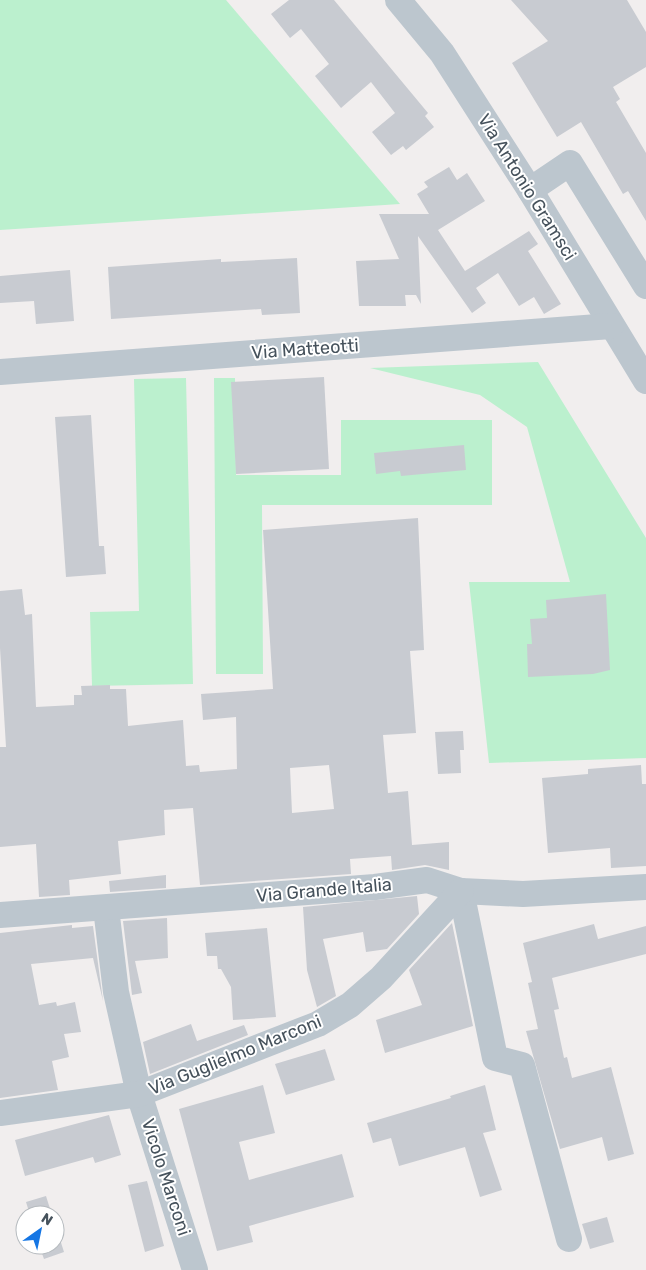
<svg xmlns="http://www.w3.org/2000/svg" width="646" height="1270" font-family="Rubik,sans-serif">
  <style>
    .green { fill: #bbf0ce }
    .building { fill: #c8cbd1; fill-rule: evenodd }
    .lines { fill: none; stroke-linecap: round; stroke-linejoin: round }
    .minor { stroke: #bcc6ce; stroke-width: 26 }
    .labels { text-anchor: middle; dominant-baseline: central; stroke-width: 4; stroke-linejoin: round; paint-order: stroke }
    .street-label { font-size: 18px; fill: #46525c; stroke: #fff }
  </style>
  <rect width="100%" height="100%" fill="#f1eeee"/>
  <g class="green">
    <path d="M 0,0 L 226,0 L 400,204 L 0,230 Z"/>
    <path d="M 538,362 L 646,538 L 646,758 L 489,763 L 469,582 L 570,582 L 527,427 L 480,395 L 370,368 Z"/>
    <path d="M 186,378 L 193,684 L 92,686 L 90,612 L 139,611 L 134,379 Z"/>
    <path d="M 214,378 L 235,378 L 236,475 L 341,475 L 341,420 L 492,420 L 492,505 L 262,505 L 263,674 L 216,674 Z"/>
  </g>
  <g class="building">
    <path d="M 289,0 L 334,0 L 428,113 L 425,116 L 434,127 L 406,150 L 403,146 L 391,155 L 372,132 L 395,113 L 371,82 L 341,108 L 315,76 L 329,64 L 301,29 L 290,38 L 271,14 Z"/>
    <path d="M 511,0 L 627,0 L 646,32 L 646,67 L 613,87 L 620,99 L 616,102 L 646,153 L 646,221 L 628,191 L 623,194 L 581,122 L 557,137 L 512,63 L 548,41 Z"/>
    <path d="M 449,167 L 457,180 L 467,173 L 485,201 L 438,230 L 465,271 L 529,231 L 538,244 L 528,251 L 561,304 L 544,314 L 534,297 L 519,306 L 498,273 L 476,288 L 486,303 L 472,313 L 418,236 L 421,304 L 416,295 L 405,295 L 406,306 L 359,306 L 356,261 L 399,259 L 379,214 L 429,214 L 417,194 L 428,187 L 424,182 Z"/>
    <path d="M 297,258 L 300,313 L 262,315 L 261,309 L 111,319 L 108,267 L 221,259 L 221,262 Z"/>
    <path d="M 70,270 L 74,321 L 36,324 L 34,301 L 0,303 L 0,276 Z"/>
    <path d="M 324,377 L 329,469 L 236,474 L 231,382 Z"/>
    <path d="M 91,415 L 99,546 L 104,546 L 106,574 L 66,577 L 55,417 Z"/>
    <path d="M 464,445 L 466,470 L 401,476 L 400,471 L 376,474 L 374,453 Z"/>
    <path d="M 418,518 L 424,650 L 410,651 L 416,733 L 383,735 L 388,793 L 408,791 L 412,845 L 449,842 L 449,870 L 425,865 L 392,870 L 391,856 L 350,859 L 351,874 L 200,885 L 193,808 L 164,810 L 165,835 L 118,841 L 121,874 L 69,880 L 70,895 L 39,897 L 36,844 L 0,847 L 0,747 L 6,747 L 0,648 L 0,591 L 22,589 L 25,615 L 32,614 L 36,707 L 74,705 L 74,695 L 82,695 L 81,686 L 110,685 L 110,689 L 126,689 L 128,726 L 183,720 L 186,766 L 199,765 L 200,772 L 237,769 L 236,717 L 203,720 L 201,694 L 273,689 L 263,530 ZM 329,765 L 334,809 L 292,813 L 290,768 Z"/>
    <path d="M 606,594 L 610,670 L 593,674 L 528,677 L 527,644 L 532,644 L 530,619 L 547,618 L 546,600 Z"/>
    <path d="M 463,731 L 464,750 L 460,750 L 461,773 L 438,774 L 435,732 Z"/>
    <path d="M 641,765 L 642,784 L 646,784 L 646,866 L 611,868 L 610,848 L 548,853 L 542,778 L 588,774 L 588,769 Z"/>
    <path d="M 166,875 L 166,888 L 110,892 L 109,881 Z"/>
    <path d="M 417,896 L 419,914 L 387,949 L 366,952 L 363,932 L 323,939 L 336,996 L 317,1007 L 307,970 L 303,907 Z"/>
    <path d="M 167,918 L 168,958 L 135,961 L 142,993 L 132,995 L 123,921 Z"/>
    <path d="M 452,923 L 473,1026 L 385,1053 L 376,1020 L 422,1005 L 409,970 Z"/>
    <path d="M 594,924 L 598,939 L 646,926 L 646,954 L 552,978 L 559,1009 L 554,1010 L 564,1058 L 567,1057 L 572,1078 L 611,1067 L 634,1154 L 608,1161 L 602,1137 L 560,1149 L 526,1031 L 538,1029 L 528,983 L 532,982 L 523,943 Z"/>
    <path d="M 72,925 L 72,928 L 93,926 L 103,1001 L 93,958 L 31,964 L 39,1005 L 56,1002 L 57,1006 L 75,1002 L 81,1032 L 64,1034 L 69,1057 L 52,1061 L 58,1090 L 0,1098 L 0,933 Z"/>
    <path d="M 267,928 L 276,1017 L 233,1020 L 231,987 L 221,969 L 218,969 L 217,956 L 207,956 L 205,933 Z"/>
    <path d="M 191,1024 L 197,1041 L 244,1025 L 248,1035 L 150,1074 L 143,1042 Z"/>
    <path d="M 325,1049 L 335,1080 L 286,1095 L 275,1064 Z"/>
    <path d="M 263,1085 L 275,1133 L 239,1142 L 249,1180 L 342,1154 L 354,1197 L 249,1226 L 253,1242 L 217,1251 L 179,1109 Z"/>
    <path d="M 485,1085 L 496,1130 L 483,1133 L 502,1190 L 480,1197 L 465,1147 L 399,1166 L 391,1138 L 373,1143 L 367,1123 L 451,1098 L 450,1096 Z"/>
    <path d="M 109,1115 L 121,1155 L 95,1163 L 93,1157 L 25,1176 L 15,1140 Z"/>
    <path d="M 147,1181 L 164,1246 L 145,1252 L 128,1185 Z"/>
    <path d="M 46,1196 L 52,1215 L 30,1215 L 26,1202 Z"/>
    <path d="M 607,1217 L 614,1242 L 590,1249 L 582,1224 Z"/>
    <path d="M 55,1224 L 64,1252 L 44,1259 L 39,1245 L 55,1245 Z"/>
  </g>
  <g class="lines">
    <g class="minor">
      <path d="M 398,0 L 442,53 L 530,190 L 646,381"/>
      <path d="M 530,190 L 570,163 L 646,286"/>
      <path d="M 0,372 L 611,326"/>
      <path d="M 461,891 L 495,1058 L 522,1065 L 569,1239"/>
      <path d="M 106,908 L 116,992 L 139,1094 L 195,1270"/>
      <path d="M 0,915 L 375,887 L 427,880 L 461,891 L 523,894 L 646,887"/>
      <path d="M 0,1113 L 139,1094 L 318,1024 L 350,1005 L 381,978 L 461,891"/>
    </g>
  </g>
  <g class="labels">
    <g class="street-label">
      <text transform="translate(527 187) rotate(58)">Via Antonio Gramsci</text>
      <text transform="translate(305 349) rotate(-4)">Via Matteotti</text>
      <text transform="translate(324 890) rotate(-5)">Via Grande Italia</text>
      <text transform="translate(235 1055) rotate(-22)">Via Guglielmo Marconi</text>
      <text transform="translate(166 1177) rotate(72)">Vicolo Marconi</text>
    </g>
  </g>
  <g transform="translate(40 1230) rotate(33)"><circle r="24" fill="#ffffff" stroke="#b5babe"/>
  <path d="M0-4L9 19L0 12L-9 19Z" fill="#1576e4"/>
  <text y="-8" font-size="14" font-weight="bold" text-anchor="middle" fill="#46525c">N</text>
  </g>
</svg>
